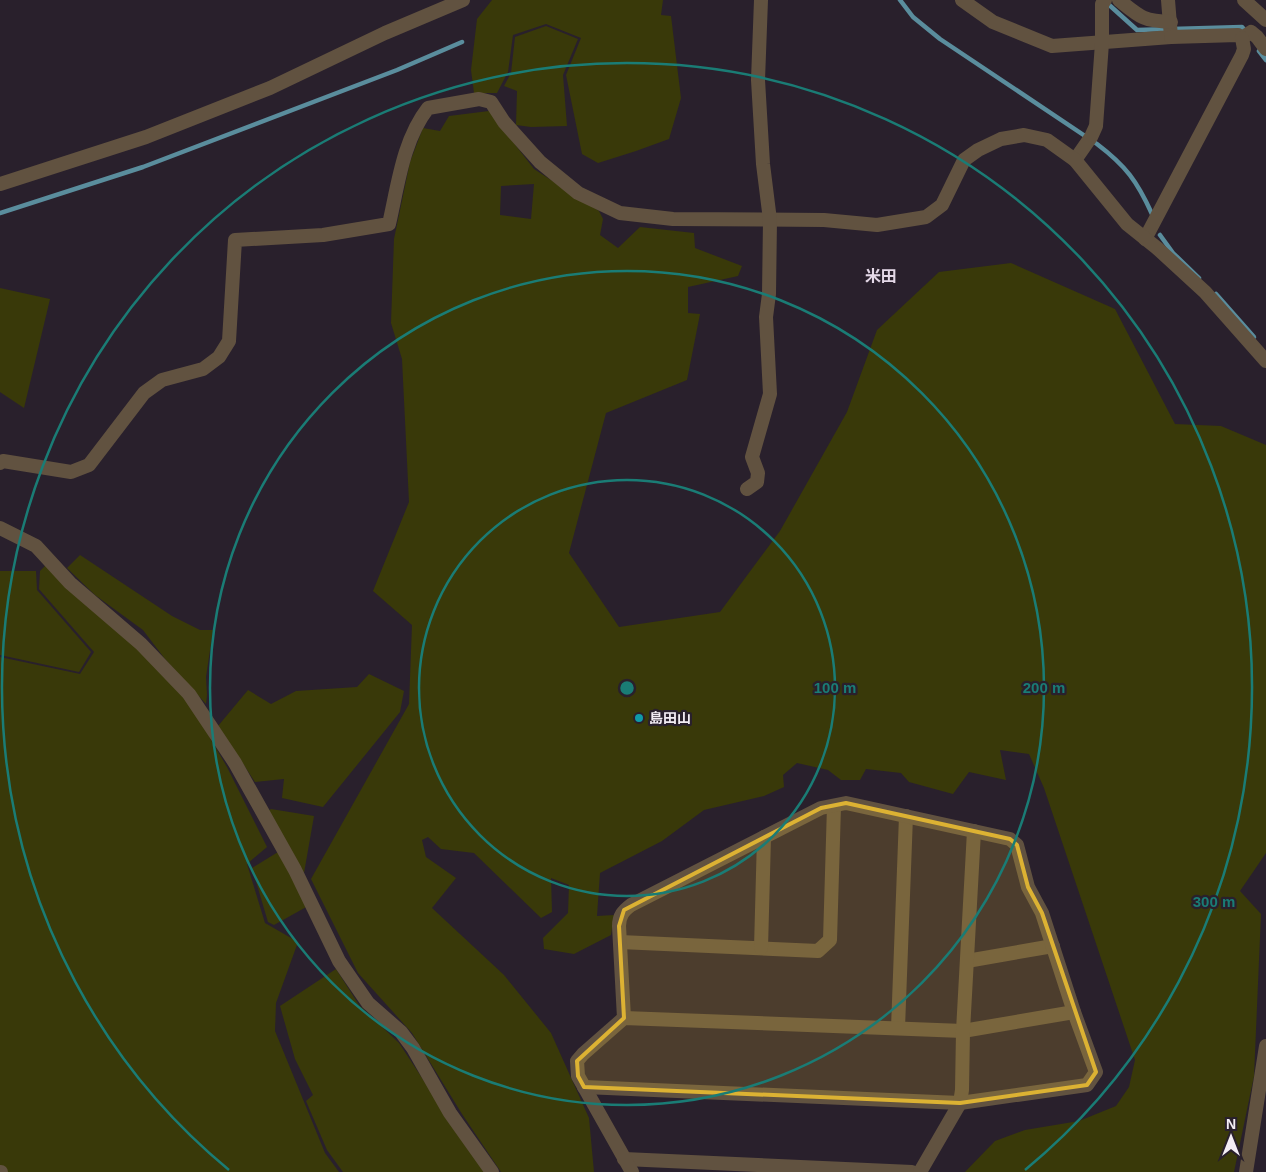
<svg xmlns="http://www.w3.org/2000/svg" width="1266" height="1172" font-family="Helvetica,'Noto Sans JP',sans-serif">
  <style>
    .green { fill: #393909; fill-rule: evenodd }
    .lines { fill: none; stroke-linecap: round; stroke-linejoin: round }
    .stream { stroke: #5a8d9d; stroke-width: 4.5 }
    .minor { stroke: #615240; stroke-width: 14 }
    .marked { fill: #dcb233; fill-opacity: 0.2; stroke: #dcb233; stroke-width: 4; stroke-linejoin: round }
    .ring { fill: none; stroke: #1a7c75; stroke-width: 2.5 }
    .culture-dot { fill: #0f9aa8; stroke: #29202c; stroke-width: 2 }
    .labels { text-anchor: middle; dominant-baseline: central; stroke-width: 4.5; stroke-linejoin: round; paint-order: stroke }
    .poi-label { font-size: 14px; font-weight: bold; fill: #f3edf4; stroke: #29202c; text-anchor: start }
    .quarter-label { font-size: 16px; font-weight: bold; fill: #e4d8e7; stroke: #29202c }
    .centre { fill: #1a7c75; stroke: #29202c; stroke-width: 2.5 }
    .ring-label { font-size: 15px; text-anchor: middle; font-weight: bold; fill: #1a7c75; stroke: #29202c; stroke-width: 4.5; stroke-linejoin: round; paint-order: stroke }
  </style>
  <rect width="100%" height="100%" fill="#29202c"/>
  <g class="green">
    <path d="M 492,0 L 663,0 L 661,15 L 671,16 L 681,98 L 669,139 L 636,151 L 598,163 L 582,154 L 566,75 L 581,38 L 546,24 L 513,35 L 508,72 L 497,93 L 474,93 L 471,70 L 477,19 Z"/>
    <path d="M 546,26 L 578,39 L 563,75 L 567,126 L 531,127 L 516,125 L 517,91 L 504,86 L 511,73 L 515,37 Z"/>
    <path d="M 489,111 L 534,169 L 599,211 L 603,219 L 600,235 L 618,248 L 640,227 L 694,233 L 695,248 L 742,266 L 738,276 L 688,287 L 688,313 L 700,314 L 687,380 L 606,413 L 569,553 L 619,627 L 720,612 L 780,531 L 847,412 L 877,330 L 939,272 L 1011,263 L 1115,309 L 1175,424 L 1221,426 L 1266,445 L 1266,853 L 1240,891 L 1261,914 L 1254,1076 L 1234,1172 L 965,1172 L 995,1141 L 1025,1130 L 1079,1121 L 1116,1106 L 1129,1087 L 1135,1060 L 1044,788 L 1029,754 L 1000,750 L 1006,780 L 969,772 L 953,794 L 909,782 L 901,773 L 866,769 L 860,780 L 841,780 L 828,770 L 797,763 L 783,775 L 784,787 L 764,796 L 704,810 L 662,841 L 600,873 L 597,916 L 614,915 L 611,935 L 574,954 L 544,949 L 543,938 L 568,913 L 569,885 L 551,878 L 552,912 L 541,918 L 474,853 L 441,849 L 428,837 L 422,840 L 426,857 L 456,878 L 432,908 L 504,975 L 551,1033 L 589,1118 L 594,1172 L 501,1172 L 462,1114 L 412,1033 L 358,973 L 311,879 L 409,704 L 412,625 L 373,591 L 409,502 L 402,359 L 391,323 L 394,239 L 410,162 L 423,128 L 440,131 L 449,116 ZM 534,184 L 531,219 L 500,215 L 501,186 Z"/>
    <path d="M 0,288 L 50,299 L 24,408 L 0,392 Z"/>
    <path d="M 80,555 L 172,616 L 200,630 L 213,630 L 206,677 L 207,695 L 206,704 L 165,659 L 143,630 L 95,595 L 67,568 Z"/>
    <path d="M 48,563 L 127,636 L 185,695 L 227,767 L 267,847 L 247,864 L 265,923 L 298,942 L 276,1003 L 275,1031 L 325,1153 L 339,1172 L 0,1172 L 0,657 L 80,674 L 94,652 L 39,589 L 40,571 Z"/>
    <path d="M 0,571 L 36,571 L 37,590 L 91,652 L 79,672 L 0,655 Z"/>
    <path d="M 369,674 L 404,691 L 400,712 L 323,807 L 282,798 L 284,779 L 255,782 L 218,726 L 248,690 L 271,704 L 296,691 L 357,687 Z"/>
    <path d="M 271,809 L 314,816 L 304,873 L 268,811 Z"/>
    <path d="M 278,852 L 308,906 L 274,925 L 268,922 L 252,868 Z"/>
    <path d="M 336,969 L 359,1005 L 399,1043 L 484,1172 L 343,1172 L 327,1150 L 306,1101 L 313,1095 L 295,1059 L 280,1006 Z"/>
  </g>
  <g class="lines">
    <g class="stream">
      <path d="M 900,0 L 913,17 L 940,39 L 1097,144 C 1126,166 1137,181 1152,214"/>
      <path d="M 1107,3 L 1137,30 L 1242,27 L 1246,32"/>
      <path d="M 1259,51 L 1266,60"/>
      <path d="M 0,213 L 143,167 L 397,70 L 462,42"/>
      <path d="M 1160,235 L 1173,253 L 1199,278"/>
      <path d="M 1216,294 L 1254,337"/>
    </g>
    <g class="minor">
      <path d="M 962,0 L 993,22 L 1052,46 L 1171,37 L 1168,0"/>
      <path d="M 1119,0 C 1140,17 1143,21 1171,22"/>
      <path d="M 1244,0 L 1266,20"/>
      <path d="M 1171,37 L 1238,35 L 1242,38 L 1251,32 L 1257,37 L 1266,49"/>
      <path d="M 1075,160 L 1091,137 L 1096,126 L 1102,43 L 1102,4 L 1105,0"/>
      <path d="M 0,184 L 146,137 L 270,88 L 385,33 L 463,0"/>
      <path d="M 1145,239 L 1242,55 L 1244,49 L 1242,38"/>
      <path d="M 0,463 L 3,461 L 71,472 L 89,465 L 144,393 L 162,380 L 203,369 L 219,357 L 229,341 L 235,240 L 323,235 L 389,224 C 398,185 403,140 428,108 L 479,99 L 491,102 L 504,122 L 540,162 L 578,193 L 620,213 L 673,219 L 824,220 L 877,225 L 926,217 L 942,205 L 964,160 L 978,150 L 1001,139 L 1024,135 L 1047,140 L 1075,160 L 1127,224 L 1157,248 L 1205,292 L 1266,361"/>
      <path d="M 747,489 L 757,482 L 758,473 L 752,457 L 770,394 L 766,317 L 769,294 L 770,220 L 763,164 L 758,80 L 761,0"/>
      <path d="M 0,528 L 36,546 L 70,583 L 141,644 L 189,694 L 235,763 L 295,870 L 339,961 L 368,1003 L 401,1032 L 413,1048 L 450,1113 L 492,1172"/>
      <path d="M 620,942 L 818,951 L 830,940 L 834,806"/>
      <path d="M 761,948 L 764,837"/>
      <path d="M 967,961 L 1053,946"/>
      <path d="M 898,1028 L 906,816"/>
      <path d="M 584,1087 L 960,1103 L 1087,1085 L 1096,1072 L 1074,1012 L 1042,913 L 1028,887 L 1017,845 L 1010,839 L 846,803 L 821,808 L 631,905 C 623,911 619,916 619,926 L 624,1018"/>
      <path d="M 624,1159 L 912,1172"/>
      <path d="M 0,1172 L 1,1172"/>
      <path d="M 632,1172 L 578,1076 L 577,1061 L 583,1054 L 624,1018 L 963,1031 L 1074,1012"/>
      <path d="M 920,1172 L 960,1103 L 962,1090 L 963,1031 L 974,831"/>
      <path d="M 1246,1172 L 1266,1046"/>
    </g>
  </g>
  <path class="marked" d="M 846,803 L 1010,839 L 1017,845 L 1028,887 L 1042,913 L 1096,1072 L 1087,1085 L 960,1103 L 584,1087 L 578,1076 L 577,1061 L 624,1018 L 619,926 L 624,910 L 821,808 Z"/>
  <g class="ring">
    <circle cx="627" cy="688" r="208"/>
    <circle cx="627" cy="688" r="417"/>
    <path d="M229 1170A625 625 0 1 1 1025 1170"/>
  </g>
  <circle class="culture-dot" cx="639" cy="718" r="5"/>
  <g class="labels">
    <g class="poi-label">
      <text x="649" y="718">島田山</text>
    </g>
    <g class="quarter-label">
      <text x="881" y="276">米田</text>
    </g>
  </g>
  <circle cx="627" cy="688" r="8" class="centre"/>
  <g class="ring-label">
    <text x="835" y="693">100 m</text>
    <text x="1044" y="693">200 m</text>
    <text x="1214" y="907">300 m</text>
  </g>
  <g transform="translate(1231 1137)" stroke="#29202c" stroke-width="4" paint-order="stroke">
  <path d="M0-4L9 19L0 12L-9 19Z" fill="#f3edf4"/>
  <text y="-8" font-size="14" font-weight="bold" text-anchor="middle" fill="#f3edf4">N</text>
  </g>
</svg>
